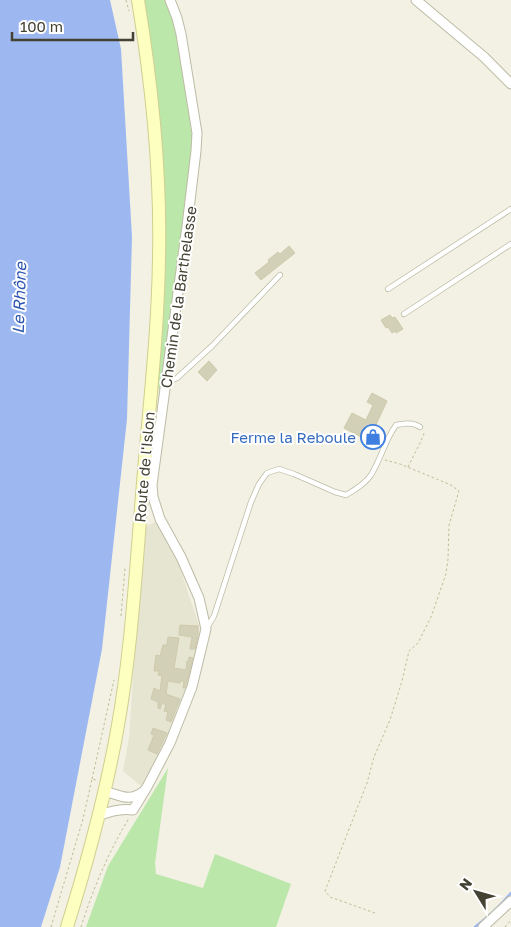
<svg xmlns="http://www.w3.org/2000/svg" width="511" height="927" font-family="'Golos Text',sans-serif">
  <style>
    .residential { fill: #e6e5d1 }
    .green { fill: #bce7ab }
    .water { fill: #9db8f1 }
    .lines { fill: none; stroke-linecap: round; stroke-linejoin: round }
    .stream { stroke: #9db8f1; stroke-width: 2.5 }
    .building { fill: #d3d0b8; stroke: #cecaac }
    .lane-casing { stroke: #bdbca6; stroke-width: 6 }
    .street-casing { stroke: #bdbca6; stroke-width: 11 }
    .secondary-casing { stroke: #d0cf90; stroke-width: 14 }
    .path { stroke: #bfbc97; stroke-width: 1; stroke-dasharray: 2.5 2.5; stroke-linecap: butt }
    .lane { stroke: #fff; stroke-width: 4.5 }
    .street { stroke: #fff; stroke-width: 9 }
    .secondary { stroke: #fdffc0; stroke-width: 12 }
    .labels { text-anchor: middle; dominant-baseline: central; stroke-width: 4; stroke-linejoin: round; paint-order: stroke }
    .street-label { font-size: 15px; fill: #444233; stroke: #fff }
    .shop-label { font-size: 15px; fill: #366cbe; stroke: #fff; text-anchor: end }
    .water-label { font-size: 16px; font-style: italic; fill: #2c55b0; stroke: #fff }
  </style>
  <rect width="100%" height="100%" fill="#f2f1e3"/>
  <path class="residential" d="M 157,521 L 174,551 L 199,625 L 201,642 L 199,656 L 173,726 L 152,769 L 141,786 L 123,771 L 129,738 L 135,645 L 145,527 Z"/>
  <g class="green">
    <path d="M 144,0 L 167,0 L 171,7 L 195,136 L 164,377 L 159,391 L 157,378 L 164,269 L 166,211 L 154,62 Z"/>
    <path d="M 168,768 L 155,863 L 156,874 L 203,888 L 215,854 L 291,884 L 276,927 L 86,927 L 108,866 Z"/>
  </g>
  <path class="water" d="M 0,0 L 110,0 L 121,49 L 132,237 L 127,419 L 102,649 L 60,867 L 41,927 L 0,927 Z"/>
  <g class="lines">
    <path class="stream" d="M 475,927 C 488,917 500,906 511,893"/>
  </g>
  <g class="building">
    <path d="M 289,246 L 295,253 L 261,280 L 255,273 L 269,262 L 268,260 L 278,252 L 280,254 Z"/>
    <path d="M 390,315 L 392,318 L 395,317 L 403,329 L 396,333 L 395,331 L 392,333 L 388,327 L 386,328 L 381,320 Z"/>
    <path d="M 209,361 L 217,370 L 207,381 L 198,372 Z"/>
    <path d="M 372,393 L 387,401 L 374,429 L 377,430 L 375,434 L 377,434 L 373,443 L 344,428 L 352,413 L 366,420 L 373,405 L 367,402 Z"/>
    <path d="M 180,625 L 198,626 L 198,635 L 195,649 L 190,649 L 192,637 L 179,635 Z"/>
    <path d="M 168,637 L 179,638 L 174,668 L 186,670 L 187,661 L 188,662 L 189,657 L 193,658 L 185,688 L 183,688 L 184,681 L 181,681 L 180,683 L 168,681 L 166,694 L 180,699 L 171,722 L 166,720 L 168,712 L 164,711 L 166,705 L 162,703 L 160,709 L 158,708 L 158,702 L 151,699 L 154,688 L 160,691 L 162,676 L 158,675 L 159,671 L 154,671 L 156,655 L 160,656 L 163,645 L 167,645 Z"/>
    <path d="M 153,728 L 167,733 L 157,754 L 148,750 L 154,735 L 151,734 Z"/>
  </g>
  <g class="lines">
    <defs>
      <g id="lane">
        <path d="M 388,289 L 511,209"/>
        <path d="M 404,314 L 511,244"/>
        <path d="M 166,383 L 177,378 L 212,346 L 280,275"/>
        <path d="M 207,628 L 214,616 L 251,502 L 259,484 L 267,473 L 279,469 L 294,474 L 335,492 L 346,495 C 355,490 365,484 371,475 C 381,459 385,440 396,425 C 404,423 413,422 420,427"/>
      </g>
      <g id="street">
        <path d="M 416,0 L 484,57 L 511,84"/>
        <path d="M 104,791 C 120,795 129,803 144,791"/>
        <path d="M 98,816 C 110,811 121,808 133,810 L 147,787 L 170,743 L 192,687 L 206,629 L 199,598 L 181,557 L 160,519 L 153,497 L 152,485 L 187,226 L 196,151 L 197,133 L 181,34 L 177,18 L 170,0"/>
        <path d="M 483,927 L 511,901"/>
      </g>
      <path id="secondary" d="M 67,927 C 87,863 105,797 117,731 C 132,649 136,565 143,483 C 149,408 158,333 159,258 C 161,171 152,85 138,0"/>
    </defs>
    <use href="#lane" class="lane-casing"/>
    <use href="#street" class="street-casing"/>
    <use href="#secondary" class="secondary-casing"/>
    <g class="path">
      <path d="M 126,0 L 129,11"/>
      <path d="M 408,467 L 420,443 L 424,434 L 423,432"/>
      <path d="M 121,616 L 125,568"/>
      <path d="M 92,779 L 114,680"/>
      <path d="M 375,913 L 330,897 L 325,891 L 367,783 L 374,757 L 390,720 L 402,681 L 409,651 L 418,643 L 431,617 L 446,574 L 448,559 L 449,525 L 459,491 L 451,485 L 400,464 L 385,460"/>
      <path d="M 51,927 L 83,819 L 92,779 L 96,780"/>
      <path d="M 81,927 C 93,889 108,853 129,818"/>
      <path d="M 505,927 L 511,920"/>
    </g>
    <use href="#lane" class="lane"/>
    <use href="#street" class="street"/>
    <use href="#secondary" class="secondary"/>
  </g>
  <defs>
    <symbol id="shop-ring" viewBox="-11 -11 22 22"><circle r="9.5" fill="#fff" stroke="#3f7fe0" stroke-width="1.5"/><path d="M-5-2.5h2.3a2.7 3.5 0 0 1 5.4 0H5L5.5 6h-11ZM-1.5-2.5h3a1.5 2.3 0 0 0-3 0Z" fill="#3f7fe0"/></symbol>
  </defs>
  <g fill-rule="evenodd">
    <use href="#shop-ring" x="359" y="423" width="28" height="28"/>
  </g>
  <g class="labels">
    <g class="street-label">
      <text transform="translate(178 297) rotate(-82)">Chemin de la Barthelasse</text>
      <text transform="translate(144 467) rotate(-85)">Route de l'Islon</text>
    </g>
    <g class="shop-label">
      <text x="356" y="437">Ferme la Reboule</text>
    </g>
    <g class="water-label">
      <text transform="translate(19 298) rotate(-88)">Le Rhône</text>
    </g>
  </g>
  <g transform="translate(476 892) rotate(307)" stroke="#ffffff" stroke-width="4" paint-order="stroke">
  <path d="M0-4L9 19L0 12L-9 19Z" fill="#444233"/>
  <text y="-8" font-size="14" font-weight="bold" text-anchor="middle" fill="#444233">N</text>
  </g>
  <path d="M12 32v8h121v-8" fill="none" stroke="#444233" stroke-width="2.5"/>
  <text x="20" y="32" font-size="15" fill="#444233" stroke="#ffffff" stroke-width="4" paint-order="stroke">100 m</text>
</svg>
